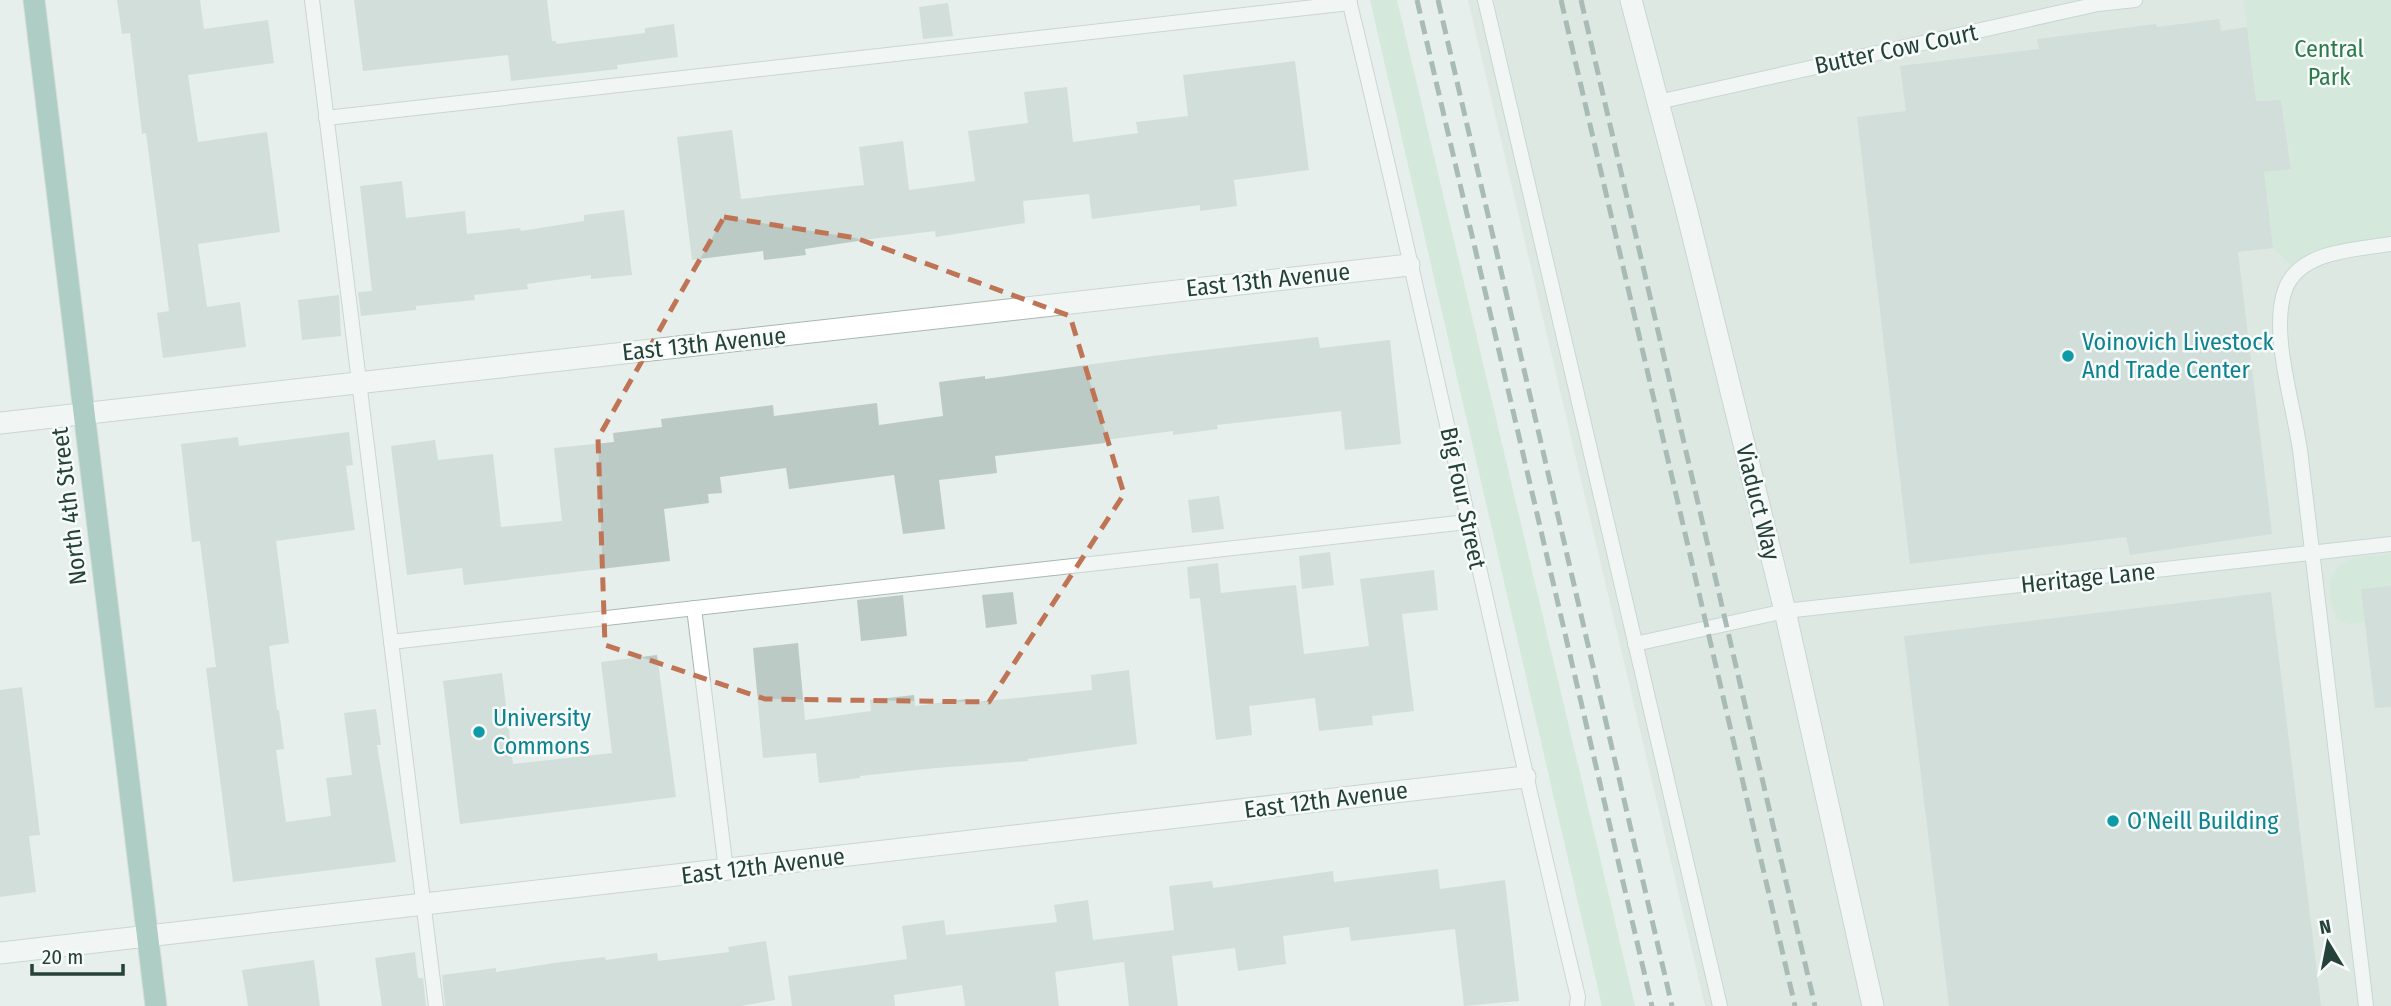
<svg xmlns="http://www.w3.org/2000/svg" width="2391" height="1006" font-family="'Fira Sans Condensed',sans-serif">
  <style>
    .built { fill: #d4dfda }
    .green { fill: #bfe0c8 }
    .building { fill: #bbcac4 }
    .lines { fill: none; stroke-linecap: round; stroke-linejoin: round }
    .lane-casing { stroke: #a8b8b2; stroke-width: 16 }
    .street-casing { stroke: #a8b8b2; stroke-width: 23 }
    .primary-casing { stroke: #c2cac8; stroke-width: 23 }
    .lane { stroke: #fff; stroke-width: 14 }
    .street { stroke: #fff; stroke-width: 21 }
    .primary { stroke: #6aa596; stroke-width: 21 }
    .rail { stroke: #5f7d75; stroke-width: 5; stroke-dasharray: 14 7; stroke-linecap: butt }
    .marked { fill: none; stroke: #c07456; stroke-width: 5; stroke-dasharray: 14 9; stroke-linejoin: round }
    .culture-dot { fill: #0f9aa8; stroke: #f7fbf9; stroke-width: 2.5 }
    .labels { text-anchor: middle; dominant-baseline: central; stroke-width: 5; stroke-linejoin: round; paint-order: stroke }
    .street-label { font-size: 24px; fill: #24423a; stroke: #f7fbf9 }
    .park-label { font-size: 24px; fill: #2d7a4b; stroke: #f7fbf9 }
    .culture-label { font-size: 24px; fill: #0d838f; stroke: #f7fbf9; text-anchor: start }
  </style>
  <rect width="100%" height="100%" fill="#e6efeb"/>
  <path class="built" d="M 1468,0 L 2391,0 L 2391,1006 L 1705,1006 Z"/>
  <g class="green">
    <path d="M 1370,0 L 1397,0 L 1635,1006 L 1602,1006 Z"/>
    <path d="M 2244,0 L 2391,0 L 2391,244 L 2334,253 L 2297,271 L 2273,248 L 2264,172 L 2292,168 L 2281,100 L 2256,101 Z"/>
    <path d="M 2391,554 L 2391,586 L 2361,590 L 2365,622 L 2349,624 L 2338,620 C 2328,601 2323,573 2347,561 C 2360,555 2377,556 2391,554 Z"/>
  </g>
  <g class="building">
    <path d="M 117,0 L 200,0 L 204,29 L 268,20 L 274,63 L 188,75 L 198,142 L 267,132 L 280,232 L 198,244 L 207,307 L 240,302 L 246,347 L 163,358 L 157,313 L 169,311 L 155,202 L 146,133 L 142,134 L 130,33 L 122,34 Z"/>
    <path d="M 354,0 L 547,0 L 552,41 L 556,41 L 556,44 L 645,33 L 645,28 L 674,24 L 678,57 L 617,65 L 618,69 L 511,81 L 508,55 L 363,71 Z"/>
    <path d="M 948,3 L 953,36 L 923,39 L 919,7 Z"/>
    <path d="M 2219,19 L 2221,31 L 2247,27 L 2256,101 L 2281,100 L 2291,169 L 2264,172 L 2273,248 L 2238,252 L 2272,534 L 2130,555 L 2126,537 L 1910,564 L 1857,117 L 1906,111 L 1900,66 L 2039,49 L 2037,39 L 2156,24 L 2157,27 Z"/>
    <path d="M 1295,61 L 1309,170 L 1234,180 L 1237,206 L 1200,211 L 1200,205 L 1092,219 L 1089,194 L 1023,201 L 1025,223 L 936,237 L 935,231 L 871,239 L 805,249 L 806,255 L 764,260 L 763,251 L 692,260 L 677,137 L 732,130 L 741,199 L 864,185 L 859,147 L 903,141 L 909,190 L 975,181 L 968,131 L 1028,123 L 1024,92 L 1067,87 L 1073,142 L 1138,133 L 1136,122 L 1188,116 L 1183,75 Z"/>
    <path d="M 402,181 L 406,218 L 465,211 L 467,234 L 520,228 L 521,231 L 584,221 L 584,215 L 624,210 L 632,275 L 591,279 L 591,275 L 527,284 L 528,289 L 474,295 L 475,300 L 416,306 L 416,310 L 361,316 L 358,292 L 372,291 L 360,186 Z"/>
    <path d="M 339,295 L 341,336 L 302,340 L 298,300 Z"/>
    <path d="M 1318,337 L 1320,348 L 1390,340 L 1401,444 L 1345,450 L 1341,411 L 1217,425 L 1218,429 L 1173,435 L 1173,431 L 1105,440 L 1105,443 L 995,456 L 997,473 L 939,480 L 945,529 L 903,534 L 894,475 L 789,489 L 786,468 L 720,477 L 722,493 L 708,494 L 709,503 L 664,509 L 670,561 L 464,585 L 462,568 L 407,575 L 391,446 L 435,440 L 438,460 L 493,454 L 501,527 L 562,521 L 554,448 L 614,442 L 613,433 L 662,427 L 661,419 L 773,405 L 774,416 L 877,403 L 879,425 L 943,416 L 939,382 L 985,376 L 985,379 L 1152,356 Z"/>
    <path d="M 349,432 L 353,465 L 346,466 L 355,530 L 276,541 L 289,643 L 269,646 L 277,710 L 279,710 L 284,749 L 276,750 L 286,822 L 331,816 L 326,778 L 352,775 L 344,713 L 376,709 L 381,745 L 377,745 L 396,862 L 233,882 L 206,668 L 216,667 L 200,541 L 192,542 L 181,444 L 238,437 L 239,446 Z"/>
    <path d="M 1219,496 L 1224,529 L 1192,533 L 1188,500 Z"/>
    <path d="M 1330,552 L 1334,585 L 1302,589 L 1299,556 Z"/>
    <path d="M 1218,563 L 1221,593 L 1296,585 L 1304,654 L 1369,646 L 1360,579 L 1434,570 L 1438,610 L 1402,614 L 1414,711 L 1372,716 L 1373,725 L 1319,731 L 1315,698 L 1249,706 L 1252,735 L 1216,740 L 1200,598 L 1190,599 L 1187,567 Z"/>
    <path d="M 2391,586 L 2391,707 L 2375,708 L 2361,589 Z"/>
    <path d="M 1013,592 L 1017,624 L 986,628 L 982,595 Z"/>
    <path d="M 2271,592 L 2321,1006 L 1949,1006 L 1904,636 Z"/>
    <path d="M 903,595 L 907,636 L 861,641 L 857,600 Z"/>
    <path d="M 798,643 L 805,720 L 871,711 L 870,700 L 914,695 L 915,706 L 967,699 L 968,703 L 1092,690 L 1091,675 L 1129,670 L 1137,744 L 1028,759 L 1028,761 L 936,768 L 860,776 L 860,778 L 819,783 L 816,753 L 763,758 L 753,648 Z"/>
    <path d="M 657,655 L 676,797 L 460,824 L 443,681 L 502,673 L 513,764 L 612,753 L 601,662 Z"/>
    <path d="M 22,687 L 40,835 L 29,836 L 36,892 L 0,897 L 0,690 Z"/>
    <path d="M 1438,869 L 1440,889 L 1505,880 L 1519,1001 L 1464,1006 L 1455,929 L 1351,941 L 1349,927 L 1283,936 L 1286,964 L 1238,971 L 1235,948 L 1172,956 L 1178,1006 L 1129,1006 L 1124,962 L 1055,972 L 1059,1006 L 965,1006 L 962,985 L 894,995 L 895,1006 L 792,1006 L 788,976 L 907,959 L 902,926 L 944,920 L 946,935 L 1057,922 L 1054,905 L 1088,900 L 1093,940 L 1174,930 L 1169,886 L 1212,881 L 1213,888 L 1333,871 L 1334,882 Z"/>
    <path d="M 766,941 L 775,1000 L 740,1006 L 445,1006 L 442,975 L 496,968 L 496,972 L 554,963 L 605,957 L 606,960 L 657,953 L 658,961 L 729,952 L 728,947 Z"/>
    <path d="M 415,952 L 418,978 L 423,978 L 426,1006 L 382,1006 L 375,958 Z"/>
    <path d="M 314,960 L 320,1006 L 248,1006 L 242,970 Z"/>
  </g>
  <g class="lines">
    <defs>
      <g id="lane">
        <path d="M 312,0 L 436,1006"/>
        <path d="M 1349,0 C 1429,331 1498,665 1578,997 L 1577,1006"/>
        <path d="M 1485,0 L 1720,1006"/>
        <path d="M 1658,102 L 2098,4 L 2135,0"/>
        <path d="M 326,118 L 1350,3"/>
        <path d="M 694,608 L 726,870"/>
        <path d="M 391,642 L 1467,522"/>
        <path d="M 1635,644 L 1785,611 L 2391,544"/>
        <path d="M 2366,1006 C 2344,823 2324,640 2301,458 C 2296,410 2269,335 2285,290 C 2299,250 2356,250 2391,244"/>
      </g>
      <g id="street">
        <path d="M 1631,0 L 1686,208 L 1785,611 L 1873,1006"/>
        <path d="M 0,423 L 1409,265"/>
        <path d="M 0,953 L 1525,777"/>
      </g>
      <path id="primary" d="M 34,0 L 156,1006"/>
    </defs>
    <use href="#lane" class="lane-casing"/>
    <use href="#street" class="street-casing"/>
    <use href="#primary" class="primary-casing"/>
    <use href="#lane" class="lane"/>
    <use href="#street" class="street"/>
    <use href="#primary" class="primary"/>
    <g class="rail">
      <path d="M 1417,0 L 1652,1006"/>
      <path d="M 1438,0 L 1672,1006"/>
      <path d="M 1561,0 L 1795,1006"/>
      <path d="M 1581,0 L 1815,1006"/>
    </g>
  </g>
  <path d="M0 0H2391V1006H0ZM 724,217 L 856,238 L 1070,316 L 1124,494 L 989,702 L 765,699 L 605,645 L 598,438 Z" fill="#e6efeb" fill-opacity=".55" fill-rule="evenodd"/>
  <path class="marked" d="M 724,217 L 856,238 L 1070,316 L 1124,494 L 989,702 L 765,699 L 605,645 L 598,438 Z"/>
  <g class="culture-dot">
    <circle cx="2068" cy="356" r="7"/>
    <circle cx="479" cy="732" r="7"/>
    <circle cx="2113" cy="821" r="7"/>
  </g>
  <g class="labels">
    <g class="street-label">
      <text transform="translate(1896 49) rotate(-12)">Butter Cow Court</text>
      <text transform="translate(1268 280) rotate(-6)">East 13th Avenue</text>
      <text transform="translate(704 344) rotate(-6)">East 13th Avenue</text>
      <text transform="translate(1463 498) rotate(78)">Big Four Street</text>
      <text transform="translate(1758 502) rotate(76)">Viaduct Way</text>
      <text transform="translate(69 506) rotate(-97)">North 4th Street</text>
      <text transform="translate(2088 578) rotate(-6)">Heritage Lane</text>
      <text transform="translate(1326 800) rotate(-7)">East 12th Avenue</text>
      <text transform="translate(763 866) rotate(-7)">East 12th Avenue</text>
    </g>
    <g class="park-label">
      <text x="2329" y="49">Central<tspan x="2329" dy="28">Park</tspan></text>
    </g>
    <g class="culture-label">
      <text x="2082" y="342">Voinovich Livestock<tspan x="2082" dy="28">And Trade Center</tspan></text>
      <text x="493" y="718">University<tspan x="493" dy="28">Commons</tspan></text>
      <text x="2127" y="821">O'Neill Building</text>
    </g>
  </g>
  <g transform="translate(2328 943) rotate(350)" stroke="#f7fbf9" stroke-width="5" paint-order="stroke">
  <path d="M0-5L12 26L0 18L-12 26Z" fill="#24423a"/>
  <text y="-10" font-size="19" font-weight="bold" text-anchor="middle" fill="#24423a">N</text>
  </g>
  <path d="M32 964v10h91v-10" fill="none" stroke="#24423a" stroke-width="3.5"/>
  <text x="42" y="964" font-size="21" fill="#24423a" stroke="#f7fbf9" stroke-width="5" paint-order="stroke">20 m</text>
</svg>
